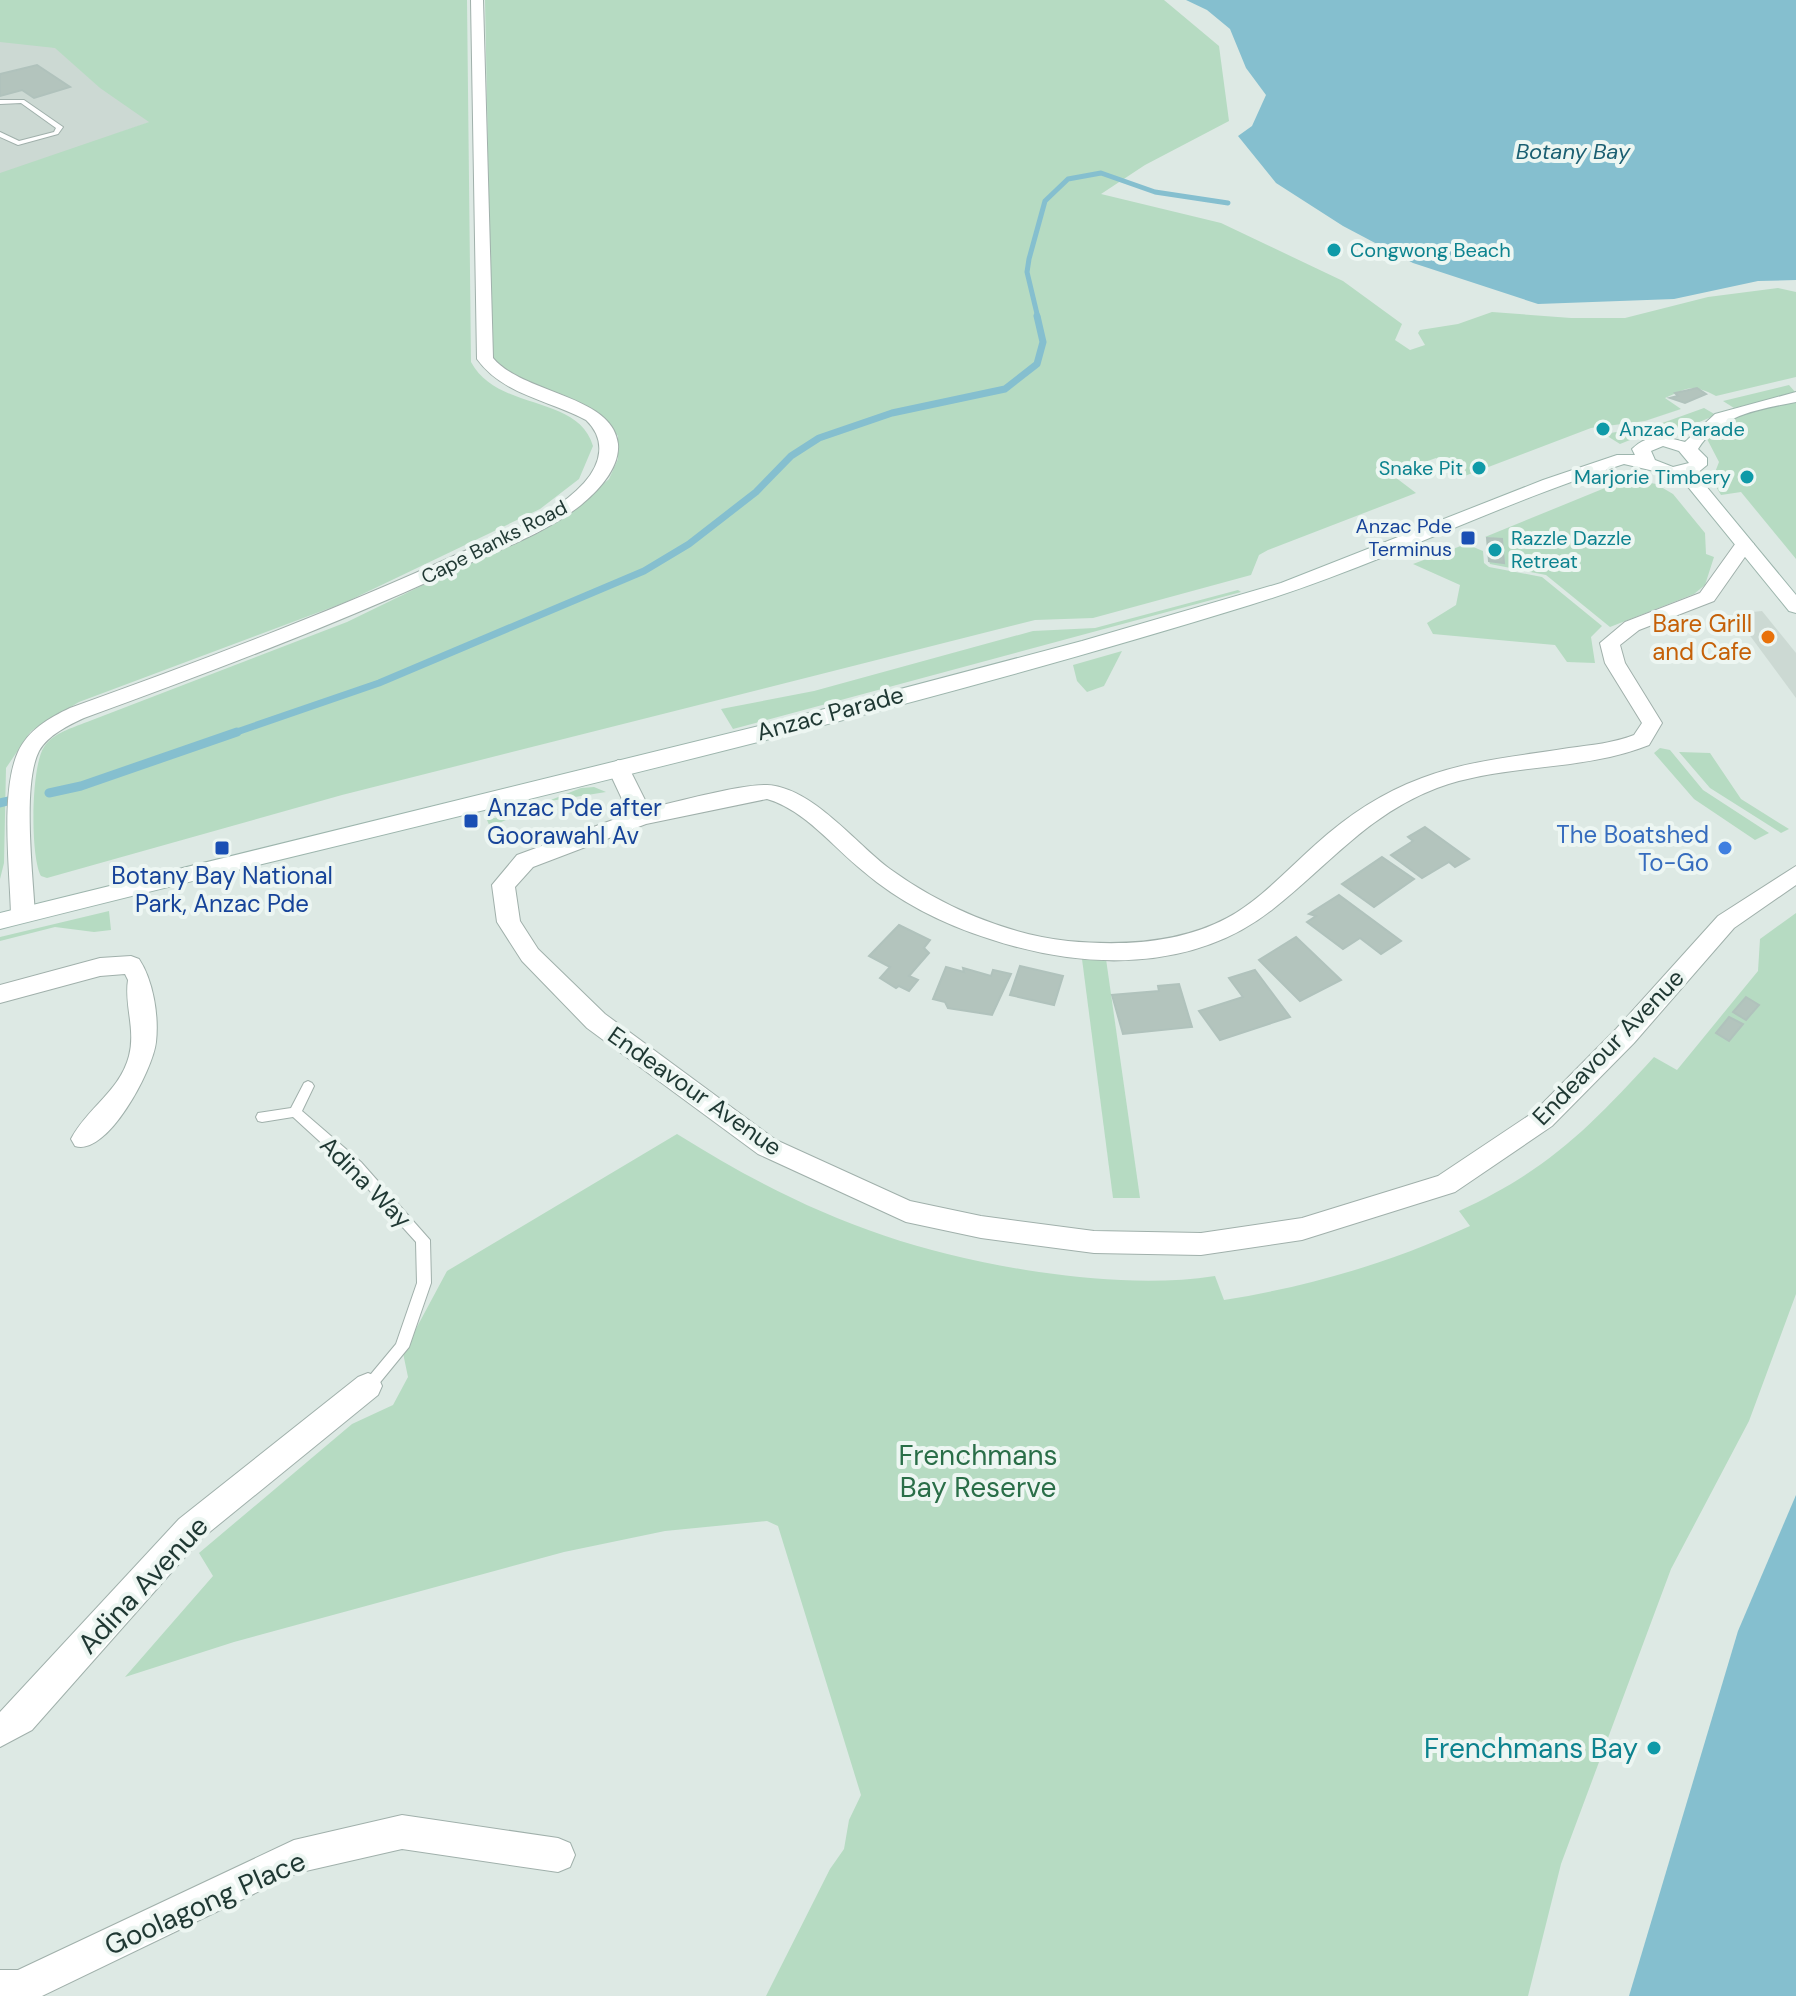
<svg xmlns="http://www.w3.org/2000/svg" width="1796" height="1996" font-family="'DM Sans',sans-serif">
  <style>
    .built { fill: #ccd9d3 }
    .green { fill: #b6dbc2 }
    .water { fill: #85bfcf }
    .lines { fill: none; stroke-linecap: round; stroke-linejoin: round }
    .stream-far2 { stroke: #85bfcf; stroke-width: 5 }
    .stream-far1 { stroke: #85bfcf; stroke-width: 7 }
    .stream { stroke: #85bfcf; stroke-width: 9 }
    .building { fill: #b3c4bd; stroke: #b0c2bc; stroke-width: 2 }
    .lane-casing { stroke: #a0b0ab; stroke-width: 2 }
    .street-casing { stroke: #a0b0ab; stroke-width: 2 }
    .secondary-casing { stroke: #9db5ad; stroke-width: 2 }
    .lane { fill: #fff; fill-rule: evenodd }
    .street { fill: #fff; fill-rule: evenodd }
    .secondary { fill: #fff; fill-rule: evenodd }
    .culture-dot { fill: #0f9aa8; stroke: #edf6f2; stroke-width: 3 }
    .transit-dot { fill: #1a4fb4; stroke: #edf6f2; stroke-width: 3 }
    .food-dot { fill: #e8710a; stroke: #edf6f2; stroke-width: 3 }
    .shop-dot { fill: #3f7fe0; stroke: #edf6f2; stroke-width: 3 }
    .labels { text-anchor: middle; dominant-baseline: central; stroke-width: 8; stroke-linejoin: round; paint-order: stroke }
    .far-culture-label { font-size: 20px; fill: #0d838f; stroke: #edf6f2; text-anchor: start }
    .far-transit-label { font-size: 20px; fill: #164399; stroke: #edf6f2; text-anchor: end }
    .far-street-label { font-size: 20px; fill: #1f3833; stroke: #edf6f2 }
    .far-water-label { font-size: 22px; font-style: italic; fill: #1b5f72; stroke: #edf6f2 }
    .food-label { font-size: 24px; fill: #c56008; stroke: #edf6f2; text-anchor: end }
    .street-label { font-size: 24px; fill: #1f3833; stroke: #edf6f2 }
    .transit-label { font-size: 24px; fill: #164399; stroke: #edf6f2; text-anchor: start }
    .shop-label { font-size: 24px; fill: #366cbe; stroke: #edf6f2; text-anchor: end }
    .near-park-label { font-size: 28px; fill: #2a6e48; stroke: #edf6f2 }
    .near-street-label { font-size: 28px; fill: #1f3833; stroke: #edf6f2 }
    .near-culture-label { font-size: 28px; fill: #0d838f; stroke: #edf6f2; text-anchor: end }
  </style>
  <rect width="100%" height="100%" fill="#dde9e4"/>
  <g class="built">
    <path d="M 0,0 L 246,88 L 0,175 Z"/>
    <path d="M 1762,611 L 1796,653 L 1796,698 L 1734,614 Z"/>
  </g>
  <g class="green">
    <path d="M 0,0 L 467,0 L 471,362 C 498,412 578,394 593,446 L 579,479 L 540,509 L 346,602 L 79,702 L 31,731 L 6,768 L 4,863 L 0,879 L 0,173 L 149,122 L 100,88 L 55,48 L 0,42 Z"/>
    <path d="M 485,0 L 1164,0 L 1219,46 L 1229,121 L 1145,165 L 1101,194 L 1221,223 L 1343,281 L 1402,324 L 1395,340 L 1410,350 L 1425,345 L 1418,333 L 1420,330 L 1458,324 L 1492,312 L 1571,318 L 1625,318 L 1708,297 L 1778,288 L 1796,292 L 1796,377 L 1716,396 C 1689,382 1686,390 1665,398 L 1681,409 L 1645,421 L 1591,428 L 1462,477 L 1436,458 L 1391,474 L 1416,493 L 1268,550 L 1259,555 L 1251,575 L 1093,618 L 1035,620 L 342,795 L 47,878 L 41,876 C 30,856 31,766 44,747 C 53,733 72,728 87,722 L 347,622 L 569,514 L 609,479 L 618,459 L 618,436 C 611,427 606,418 597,412 C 565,392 511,392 492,355 Z"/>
    <path d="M 1789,385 L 1796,393 L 1734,408 L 1723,401 Z"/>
    <path d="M 1796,402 L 1796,559 L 1741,492 L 1721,495 L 1712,480 L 1719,462 L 1706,437 C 1721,413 1770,408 1796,402 Z"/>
    <path d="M 1704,408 L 1716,415 L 1697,423 L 1684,434 L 1650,432 L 1620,444 L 1604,434 L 1654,426 Z"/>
    <path d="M 1636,480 L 1656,484 L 1673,494 L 1705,533 L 1706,554 L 1714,557 L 1705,585 L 1694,594 L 1610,627 L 1546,575 L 1490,564 L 1489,561 L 1504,562 L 1502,539 L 1485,537 L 1622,481 Z"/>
    <path d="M 1466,544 L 1483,551 L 1484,563 L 1489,567 L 1542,577 L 1602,626 L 1591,637 L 1595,663 L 1567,662 L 1555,645 L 1433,634 L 1427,623 L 1456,605 L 1460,585 L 1413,564 Z"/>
    <path d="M 1238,590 L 1241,592 L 733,729 L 721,709 L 814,691 L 1033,631 L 1095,628 Z"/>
    <path d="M 1122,651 L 1104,686 L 1087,692 L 1077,681 L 1073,665 Z"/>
    <path d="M 1660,748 L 1670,750 L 1703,790 L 1769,833 L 1755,840 L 1694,799 L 1654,753 Z"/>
    <path d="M 1679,752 L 1710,753 L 1741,799 L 1789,829 L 1781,833 L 1710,788 Z"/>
    <path d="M 594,787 L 606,792 L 550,801 L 490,827 L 487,820 L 528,809 L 581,788 Z"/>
    <path d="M 109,911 L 111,930 L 94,932 L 55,927 L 0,941 L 0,937 Z"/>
    <path d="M 1796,913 L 1796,1294 L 1749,1421 L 1671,1569 L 1561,1864 L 1528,1996 L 766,1996 L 830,1869 L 844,1849 L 849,1820 L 861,1795 L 778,1526 L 767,1521 L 665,1531 L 564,1552 L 234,1642 L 125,1677 L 213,1576 L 199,1553 L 352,1424 L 393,1405 L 408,1377 L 403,1353 L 447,1271 L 677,1134 C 797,1209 898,1251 1039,1272 C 1096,1280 1157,1285 1215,1276 L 1224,1300 C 1311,1286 1390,1263 1470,1226 L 1459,1211 C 1548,1170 1589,1128 1654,1057 L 1677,1070 L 1758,971 L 1760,939 Z"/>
    <path d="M 1082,959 L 1106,959 L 1140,1198 L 1113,1198 Z"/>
  </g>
  <g class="water">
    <path d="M 1186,0 L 1796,0 L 1796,280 L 1758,281 L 1674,299 L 1538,304 L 1413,263 L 1343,226 L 1276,183 L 1238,136 L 1252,126 L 1266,95 L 1246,68 L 1230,29 L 1207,10 Z"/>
    <path d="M 1796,1495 L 1796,1996 L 1629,1996 L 1738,1631 Z"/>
  </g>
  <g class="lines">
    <path class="stream-far2" d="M 1038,318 L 1027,272 L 1029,259 L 1045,201 L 1068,179 L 1101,173 L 1155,192 L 1228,203"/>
    <path class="stream-far1" d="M 231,734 L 379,683 L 644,571 L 689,544 L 756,492 L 791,456 L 819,438 L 892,413 L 1005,389 L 1037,364 L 1043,342 L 1037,316"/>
    <g class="stream">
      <path d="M 49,793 L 81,786 L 237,732"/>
      <path d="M 0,803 L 8,801"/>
    </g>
  </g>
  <g class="building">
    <path d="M 37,65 L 70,87 L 34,98 L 22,90 L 0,96 L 0,74 Z"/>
    <path d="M 1697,388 L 1706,394 L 1685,403 L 1670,398 L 1678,396 L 1675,393 Z"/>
    <path d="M 1487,538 L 1502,539 L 1504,563 L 1489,561 Z"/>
    <path d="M 1425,827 L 1469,859 L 1455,867 L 1449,862 L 1422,878 L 1391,855 L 1413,841 L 1408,837 Z"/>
    <path d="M 1382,857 L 1414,879 L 1374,907 L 1342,884 Z"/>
    <path d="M 1339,895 L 1401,941 L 1381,954 L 1360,938 L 1343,949 L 1307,922 L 1316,916 L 1309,914 Z"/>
    <path d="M 899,925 L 930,940 L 924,948 L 929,953 L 909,976 L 918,980 L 909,991 L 899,986 L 896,988 L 880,978 L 890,967 L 869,956 Z"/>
    <path d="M 1296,937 L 1341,980 L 1300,1001 L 1259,960 Z"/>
    <path d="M 1020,966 L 1063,976 L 1054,1005 L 1010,995 Z"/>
    <path d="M 946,967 L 964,972 L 963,968 L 991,976 L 993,970 L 1011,974 L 992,1015 L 948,1008 L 945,1002 L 933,999 Z"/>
    <path d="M 1255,970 L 1290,1017 L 1220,1040 L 1199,1011 L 1243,997 L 1229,978 Z"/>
    <path d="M 1179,984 L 1192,1027 L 1123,1034 L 1112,995 L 1159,991 L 1158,986 Z"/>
    <path d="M 1746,997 L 1759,1005 L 1746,1020 L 1733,1012 Z"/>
    <path d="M 1729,1017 L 1743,1024 L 1729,1041 L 1716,1033 Z"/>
  </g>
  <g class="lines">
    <defs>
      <g id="lane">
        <path d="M 0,100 L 24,100 L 63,127 L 58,134 L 18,145 L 0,137 L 0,132 L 19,141 L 54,132 L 56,128 L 21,103 L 0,104 Z"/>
        <path d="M 308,1081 L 312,1083 L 314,1086 L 302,1111 L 361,1162 L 430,1240 L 431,1283 L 409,1347 L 373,1391 L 368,1392 L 363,1391 L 361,1386 L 396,1344 L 417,1283 L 416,1242 L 351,1170 L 293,1117 L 262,1122 L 258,1121 L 256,1117 L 258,1113 L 291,1108 L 304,1083 Z"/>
      </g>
      <g id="street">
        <path d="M 471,0 L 483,0 L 493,358 C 523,394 613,395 618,444 C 620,468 598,491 581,505 C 543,535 495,551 452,571 C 332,626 208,673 84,718 C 69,725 48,735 39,751 C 22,784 33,876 35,915 L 31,921 L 15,921 L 11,915 C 10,870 0,792 18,752 C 28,730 49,718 70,708 C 201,661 331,612 458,554 C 501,534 551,519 584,483 C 602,463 606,439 586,420 C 549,400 503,395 477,359 Z"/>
        <path d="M 1745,538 L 1754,544 L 1714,601 L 1639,630 L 1620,645 L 1625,663 L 1662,723 L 1649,745 C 1582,772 1505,763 1437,788 C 1368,814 1328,866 1273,909 C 1193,973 1083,970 990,939 C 945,925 899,902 863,871 C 833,847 805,810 767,799 L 646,824 L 533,867 L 515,887 L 520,921 L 538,949 L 605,1014 L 776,1140 L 910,1201 L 981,1216 L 1094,1231 L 1201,1233 L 1302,1218 L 1438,1176 L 1534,1112 L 1616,1029 L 1718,916 L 1796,866 L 1796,885 L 1734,928 L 1634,1043 L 1552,1126 L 1455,1192 L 1302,1240 L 1201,1255 L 1094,1253 L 981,1238 L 906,1222 L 758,1154 L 587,1028 L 522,961 L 497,922 L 492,885 L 517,855 L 629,814 L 607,767 L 618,760 L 626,762 L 649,808 C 677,802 741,784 767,785 C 812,787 856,844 890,869 C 941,906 1005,934 1068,941 C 1121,946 1178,944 1227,918 C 1260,900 1287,870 1315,845 C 1347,816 1381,793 1422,778 C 1469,760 1520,756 1569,748 C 1591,745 1614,743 1634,735 L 1642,723 L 1605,663 L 1600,643 L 1625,622 L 1700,593 L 1738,540 Z"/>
        <path d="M 131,956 L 139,959 C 153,980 159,1015 156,1042 C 153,1070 107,1157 75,1146 L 71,1139 C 87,1108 120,1091 129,1056 C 136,1029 124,1005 128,980 L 125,974 L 100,976 L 0,1003 L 0,985 L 100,958 Z"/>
        <path d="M 368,1373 L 378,1377 L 382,1386 L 378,1395 L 201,1539 L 32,1730 L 0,1747 L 0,1712 L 179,1519 L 358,1377 Z"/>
        <path d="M 402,1815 L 558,1838 L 570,1843 L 575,1855 L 570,1867 L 558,1872 L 402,1849 L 297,1873 L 42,1996 L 0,1996 L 0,1970 L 18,1970 L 294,1840 Z"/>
      </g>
      <path id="secondary" d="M 1796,392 L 1796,402 C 1760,409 1719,415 1698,449 L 1707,458 L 1707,465 L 1696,474 L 1796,595 L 1796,613 L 1789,611 L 1680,477 L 1624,464 C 1497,504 1378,566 1250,605 C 839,732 417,823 0,929 L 0,913 L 779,721 L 1082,641 L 1281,583 L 1543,480 L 1617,455 L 1635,455 L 1632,449 C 1648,433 1665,436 1685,442 L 1715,414 ZM 1663,446 L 1679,451 L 1689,463 L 1673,467 L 1655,460 L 1651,451 Z"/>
    </defs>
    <use href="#lane" class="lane-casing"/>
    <use href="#street" class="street-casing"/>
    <use href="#secondary" class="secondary-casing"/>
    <use href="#lane" class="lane"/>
    <use href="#street" class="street"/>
    <use href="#secondary" class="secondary"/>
  </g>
  <g class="culture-dot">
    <circle cx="1334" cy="250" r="8"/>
    <circle cx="1603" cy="429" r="8"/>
    <circle cx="1479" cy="468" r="8"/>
    <circle cx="1747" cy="477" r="8"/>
    <circle cx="1495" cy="550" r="8"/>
    <circle cx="1654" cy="1748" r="8"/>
  </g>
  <g class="transit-dot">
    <rect x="1460" y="530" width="16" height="16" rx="4"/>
    <rect x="463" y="813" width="16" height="16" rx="4"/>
    <rect x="214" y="840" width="16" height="16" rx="4"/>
  </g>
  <circle class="food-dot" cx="1768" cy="637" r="8"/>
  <circle class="shop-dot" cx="1725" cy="848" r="8"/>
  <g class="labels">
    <g class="far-culture-label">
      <text x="1350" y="250">Congwong Beach</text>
      <text x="1619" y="429">Anzac Parade</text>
      <text x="1463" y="468" text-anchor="end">Snake Pit</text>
      <text x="1731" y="477" text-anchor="end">Marjorie Timbery</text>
      <text x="1511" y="538">Razzle Dazzle<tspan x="1511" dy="23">Retreat</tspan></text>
    </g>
    <g class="far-transit-label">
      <text x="1452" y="526">Anzac Pde<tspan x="1452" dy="23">Terminus</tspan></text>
    </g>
    <g class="far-street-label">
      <text transform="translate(494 542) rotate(-27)">Cape Banks Road</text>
    </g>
    <g class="far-water-label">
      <text x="1573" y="151">Botany Bay</text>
    </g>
    <g class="food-label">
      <text x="1752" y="623">Bare Grill<tspan x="1752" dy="28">and Cafe</tspan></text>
    </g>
    <g class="street-label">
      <text transform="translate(830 713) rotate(-15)">Anzac Parade</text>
      <text transform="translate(1608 1047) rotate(-46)">Endeavour Avenue</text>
      <text transform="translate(695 1091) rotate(35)">Endeavour Avenue</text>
      <text transform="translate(366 1182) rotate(45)">Adina Way</text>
    </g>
    <g class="transit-label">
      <text x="487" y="807">Anzac Pde after<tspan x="487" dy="28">Goorawahl Av</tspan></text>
      <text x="222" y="875" text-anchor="middle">Botany Bay National<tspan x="222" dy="28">Park, Anzac Pde</tspan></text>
    </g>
    <g class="shop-label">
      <text x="1709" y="834">The Boatshed<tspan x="1709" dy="28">To-Go</tspan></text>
    </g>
    <g class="near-park-label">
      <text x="978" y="1455">Frenchmans<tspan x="978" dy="32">Bay Reserve</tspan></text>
    </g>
    <g class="near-street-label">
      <text transform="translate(143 1585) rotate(-47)">Adina Avenue</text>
      <text transform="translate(205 1903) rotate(-24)">Goolagong Place</text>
    </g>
    <g class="near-culture-label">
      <text x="1638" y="1748">Frenchmans Bay</text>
    </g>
  </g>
</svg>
